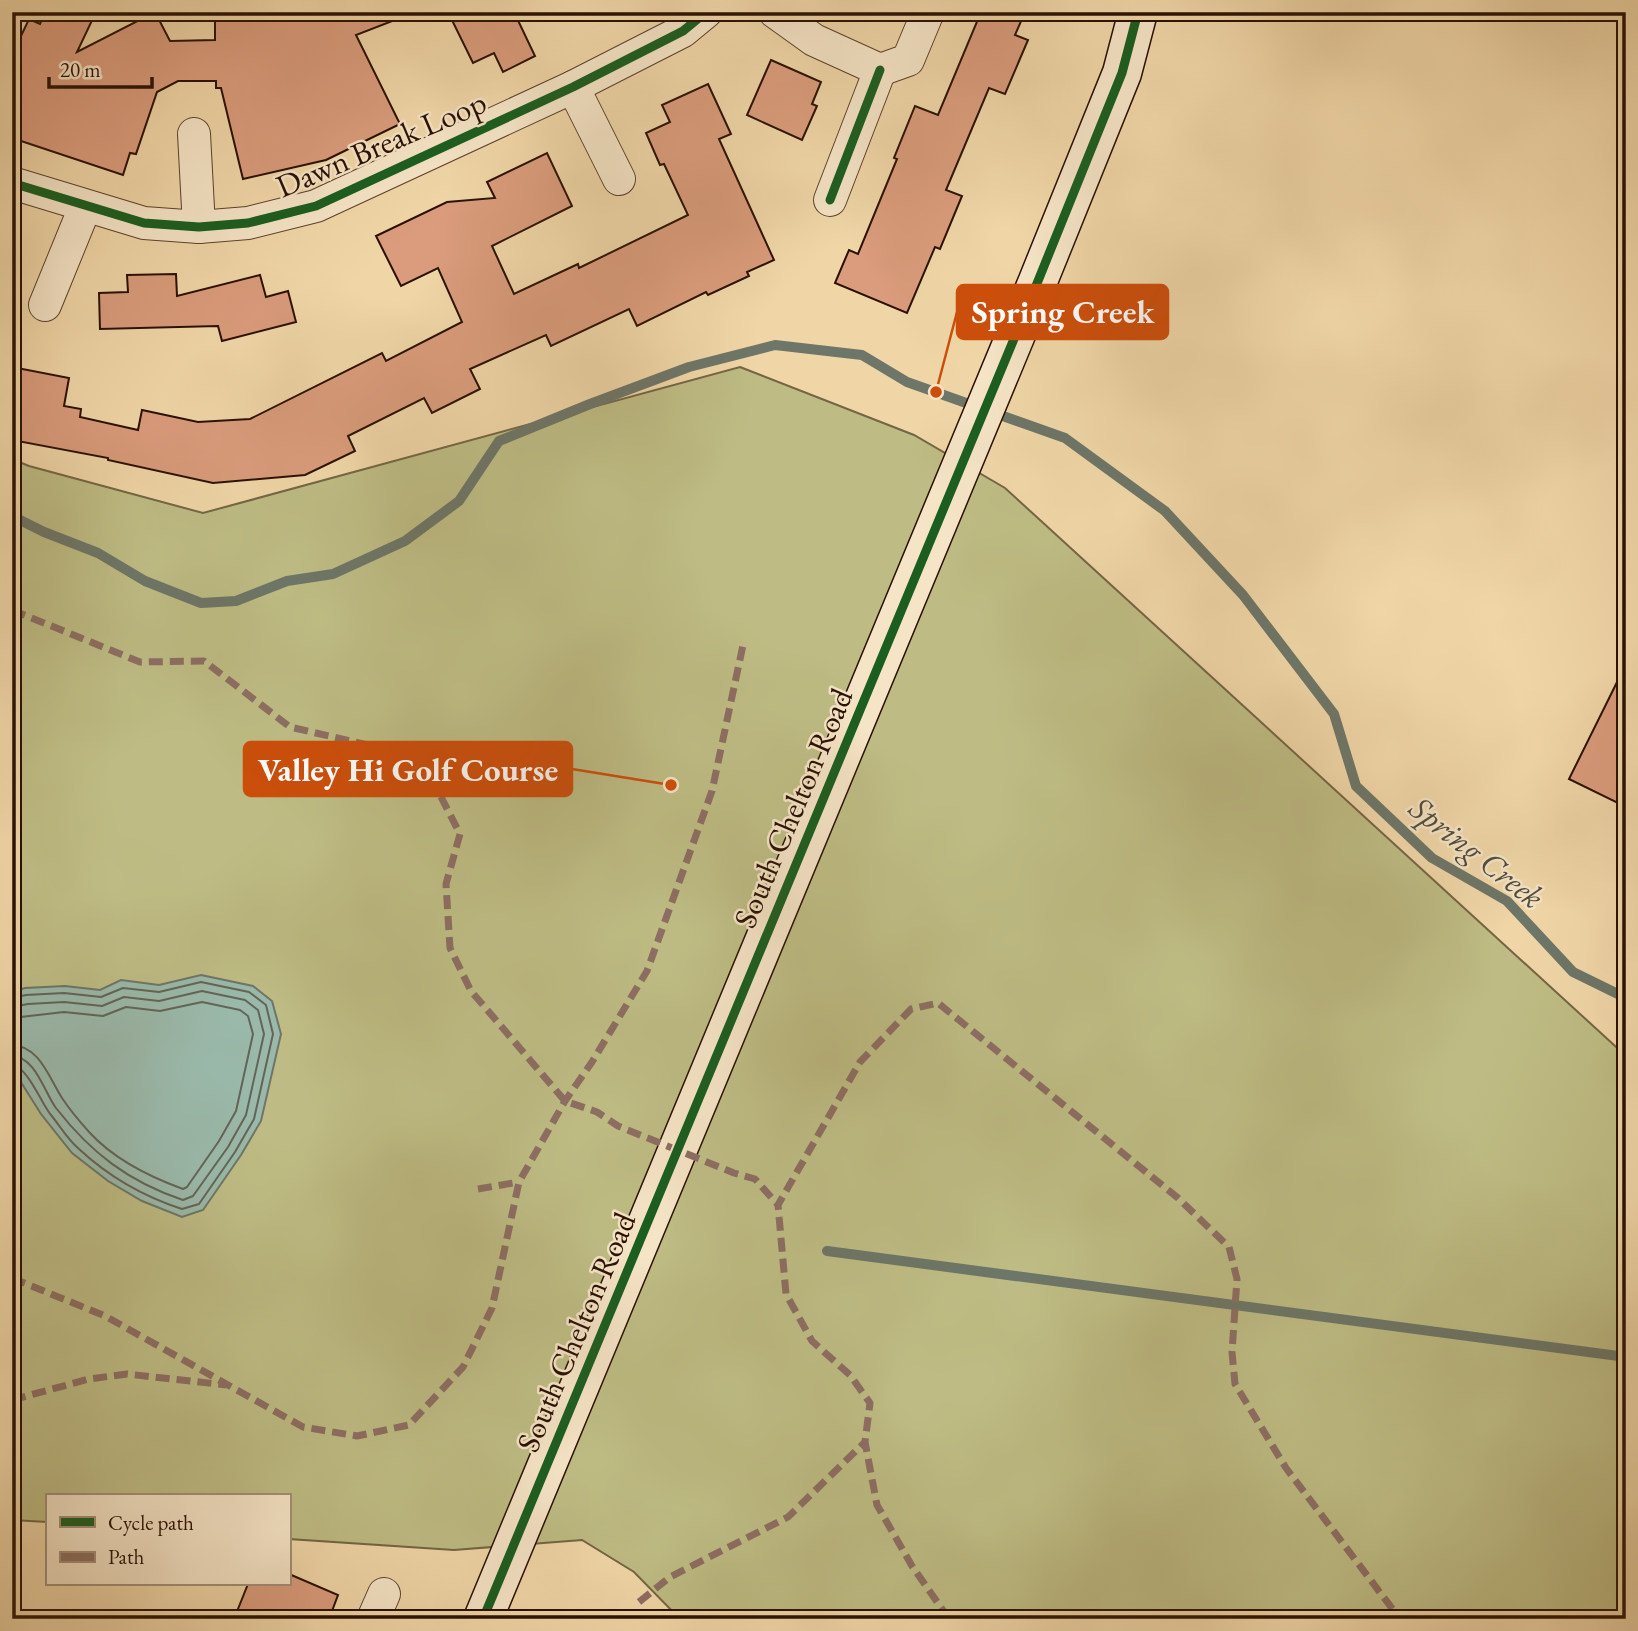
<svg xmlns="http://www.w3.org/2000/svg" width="1638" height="1631" font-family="'EB Garamond',serif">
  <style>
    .green { fill: #bebc84; stroke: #746644; stroke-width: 2 }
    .water { fill: #9ab9aa; stroke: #6d7668; stroke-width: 2 }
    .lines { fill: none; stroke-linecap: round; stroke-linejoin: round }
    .shore { stroke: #626557; stroke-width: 2 }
    .stream { stroke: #6d7668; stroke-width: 10 }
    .building { fill: #da9c7c; stroke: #2a1104; stroke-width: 2 }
    .minor-casing { stroke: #5c422d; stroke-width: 34 }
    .secondary-casing { stroke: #2a1104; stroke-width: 41 }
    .minor { stroke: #f5e4c6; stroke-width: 32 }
    .secondary { stroke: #f5e4c6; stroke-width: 38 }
    .quiet { stroke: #8d6e63; stroke-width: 7; stroke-dasharray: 14 7; stroke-linecap: butt }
    .cycleway-casing { stroke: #f5e4c6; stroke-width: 13 }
    .cycleway { stroke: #1b5e20; stroke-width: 9 }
    .labels { text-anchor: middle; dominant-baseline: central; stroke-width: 5; stroke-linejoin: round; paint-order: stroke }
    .street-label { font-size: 32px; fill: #2a1104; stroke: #f5e4c6 }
    .water-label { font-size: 33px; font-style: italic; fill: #514c3e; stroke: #f5e4c6 }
    .leader { fill: none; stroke: #cc4e0b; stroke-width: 2.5 }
    .callout-dot { fill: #cc4e0b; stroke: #f5e4c6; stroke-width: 2.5 }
    .callout { fill: #cc4e0b; stroke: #cc4e0b; stroke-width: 2.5 }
    .callout-label { font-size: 33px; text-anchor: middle; font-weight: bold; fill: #fff }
  </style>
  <rect width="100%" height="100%" fill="#f0d6a7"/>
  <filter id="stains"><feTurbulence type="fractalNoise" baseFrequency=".00286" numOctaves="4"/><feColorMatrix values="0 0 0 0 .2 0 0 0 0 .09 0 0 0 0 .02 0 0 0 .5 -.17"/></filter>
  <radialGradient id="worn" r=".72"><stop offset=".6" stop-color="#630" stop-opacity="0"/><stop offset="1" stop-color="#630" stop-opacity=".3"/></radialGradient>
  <path class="green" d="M 740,367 L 914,435 L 1005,488 L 1626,1056 L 1626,1619 L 680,1619 L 634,1572 L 582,1540 L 454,1550 L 289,1539 L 289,1496 L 47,1496 L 47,1522 L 12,1520 L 12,459 L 29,466 L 203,513 Z"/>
  <path class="water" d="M 201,975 L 253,986 L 272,1001 L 281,1034 L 261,1121 L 241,1155 L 203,1210 L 182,1217 L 142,1201 L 108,1181 L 72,1153 L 41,1114 L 12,1068 L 12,992 L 25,988 L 65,986 L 100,990 L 121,980 L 159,985 Z"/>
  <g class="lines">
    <g class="shore">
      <path d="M 12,998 L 26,995 L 64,993 L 101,997 L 123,988 L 159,992 L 201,982 L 249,992 L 266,1005 L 273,1034 L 254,1119 L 235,1152 L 199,1204 L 182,1209 C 145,1197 108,1176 79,1149 C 68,1140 60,1126 51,1115 C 41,1103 28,1067 12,1065"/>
      <path d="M 12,1007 L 28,1004 L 64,1002 L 102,1006 L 124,997 L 159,1001 L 202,991 L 245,1000 L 258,1010 L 264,1034 L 246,1115 L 228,1147 L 193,1196 L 183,1200 C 129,1182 91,1153 56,1108 C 44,1092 36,1057 12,1056"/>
      <path d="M 12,1018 L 64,1012 L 103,1016 L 126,1007 L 160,1011 L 202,1002 L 240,1010 L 248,1016 L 253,1034 L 236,1111 L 219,1141 L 187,1187 L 183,1189 C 150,1177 114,1159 90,1133 C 80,1122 70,1110 62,1098 C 49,1078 40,1046 12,1045"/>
    </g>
    <g class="stream">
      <path d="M 12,516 L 44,532 L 98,553 L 145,581 L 201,603 L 236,601 L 287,581 L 333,574 L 405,541 L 459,501 L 499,441 L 590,404 L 689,367 L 775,345 L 862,355 L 907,382 L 1065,438 L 1165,511 L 1243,595 L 1334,714 L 1356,786 L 1432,858 L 1507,901 L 1573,972 L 1626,998"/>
      <path d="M 827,1251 L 1626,1357"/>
    </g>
  </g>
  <g class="building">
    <path d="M 45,12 L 96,12 L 77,52 L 155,12 L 170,41 L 215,40 L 215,15 L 407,12 L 408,15 L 356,35 L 400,124 L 326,160 L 243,179 L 221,88 L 216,88 L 216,81 L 178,81 L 157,92 L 136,154 L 130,153 L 123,175 L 12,138 L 12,55 L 29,19 L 40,24 Z"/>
    <path d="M 448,12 L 514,12 L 535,56 L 503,72 L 494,53 L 473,63 Z"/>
    <path d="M 981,12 L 1025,12 L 1015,35 L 1028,40 L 1005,94 L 989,88 L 946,190 L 962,196 L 940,249 L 935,247 L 907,313 L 835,283 L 849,250 L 858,254 L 897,159 L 894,158 L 915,106 L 938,115 Z"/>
    <path d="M 771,60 L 821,82 L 812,104 L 817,106 L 802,140 L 747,115 Z"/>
    <path d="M 708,84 L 731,134 L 719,139 L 774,260 L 747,272 L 749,276 L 708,295 L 706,292 L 637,326 L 629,309 L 551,346 L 546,335 L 470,369 L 480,389 L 432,413 L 424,398 L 348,436 L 355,451 L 305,475 L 213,483 L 108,460 L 108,458 L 12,440 L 12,367 L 69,378 L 64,406 L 81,409 L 80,417 L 138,430 L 142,410 L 198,422 L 250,419 L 382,353 L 386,361 L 462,322 L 438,268 L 401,286 L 376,236 L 447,202 L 495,198 L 487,182 L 547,153 L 572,206 L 492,246 L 514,294 L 578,264 L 579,268 L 688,215 L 664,164 L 660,165 L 646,133 L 670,122 L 662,105 Z"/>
    <path d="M 176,274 L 177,296 L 260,275 L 266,297 L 288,291 L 296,322 L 222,341 L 218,326 L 100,329 L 99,293 L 128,292 L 127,275 Z"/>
    <path d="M 1626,664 L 1626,807 L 1569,779 Z"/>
    <path d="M 289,1574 L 338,1595 L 329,1619 L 234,1619 L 248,1584 L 289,1584 Z"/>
  </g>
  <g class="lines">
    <defs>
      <g id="minor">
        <path d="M 775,12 L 814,40 L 880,70 L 908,60 L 928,12"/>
        <path d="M 573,87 L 619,179"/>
        <path d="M 194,134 L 199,227"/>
        <path d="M 12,183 L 144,223 L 199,227 L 248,223 L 316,206 L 573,87 L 683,31 L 706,12"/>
        <path d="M 830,200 L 880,70"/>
        <path d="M 45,305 L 85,207"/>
        <path d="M 373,1619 L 384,1594"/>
      </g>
      <path id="secondary" d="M 483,1619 L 1038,281 L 1122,73 L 1138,12"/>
    </defs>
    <use href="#minor" class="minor-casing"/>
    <use href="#secondary" class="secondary-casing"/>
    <use href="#minor" class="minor"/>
    <use href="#secondary" class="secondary"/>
    <g class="quiet">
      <path d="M 12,610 L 140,662 L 204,661 L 290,727 L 394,751 L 439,793 L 460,834 L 446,884 L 450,948 L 471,991 L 565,1101 L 597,1112 L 618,1126 L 734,1173 L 755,1179 L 778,1205"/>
      <path d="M 478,1189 L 519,1182"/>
      <path d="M 12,1278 L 105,1316 L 303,1427 L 357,1436 L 409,1425 L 463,1367 L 492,1308 L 519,1182 L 565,1101 L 592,1062 L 647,971 L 712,791 L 743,645"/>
      <path d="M 12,1400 L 89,1379 L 127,1374 L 226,1385"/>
      <path d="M 639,1602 L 670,1577 L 788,1517 L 865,1442"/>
      <path d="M 949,1619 L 912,1566 L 877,1505 L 865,1442 L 870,1403 L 850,1375 L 812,1341 L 786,1294 L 778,1205 L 860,1062 L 911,1009 L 938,1003 L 1178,1198 L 1229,1247 L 1237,1279 L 1232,1352 L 1235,1384 L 1286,1468 L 1400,1619"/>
    </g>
    <defs>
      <g id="cycleway">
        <path d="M 12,183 L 144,223 L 199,227 L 248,223 L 316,206 L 573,87 L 683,31 L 706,12"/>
        <path d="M 830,200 L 880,70"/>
        <path d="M 483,1619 L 1038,281 L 1122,73 L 1138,12"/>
      </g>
    </defs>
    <use href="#cycleway" class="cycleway-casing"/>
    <use href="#cycleway" class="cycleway"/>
  </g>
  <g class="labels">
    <g class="street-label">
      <text transform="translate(381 144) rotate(-23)">Dawn Break Loop</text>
      <text transform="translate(793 808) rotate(-67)">South Chelton Road</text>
      <text transform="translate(576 1332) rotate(-67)">South Chelton Road</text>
    </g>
    <g class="water-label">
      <text transform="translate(1477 852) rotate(38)">Spring Creek</text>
    </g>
  </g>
  <path class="leader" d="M936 392L957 312M671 785L572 769"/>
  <g class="callout-dot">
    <circle cx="936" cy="392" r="7"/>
    <circle cx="671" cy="785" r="7"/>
  </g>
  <g class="callout">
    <rect x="957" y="285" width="211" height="54" rx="7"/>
    <rect x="244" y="742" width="328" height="54" rx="7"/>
  </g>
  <g class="callout-label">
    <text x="1063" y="323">Spring Creek</text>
    <text x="408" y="781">Valley Hi Golf Course</text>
  </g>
  <rect width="1638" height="1631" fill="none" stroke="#f0d6a7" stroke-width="42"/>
  <rect x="14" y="14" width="1610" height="1603" fill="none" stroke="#2a1104" stroke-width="3.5"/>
  <rect x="21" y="21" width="1596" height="1589" fill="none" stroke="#2a1104" stroke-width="2"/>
  <rect x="46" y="1494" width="245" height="91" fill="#f5e4c6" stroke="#a49078" stroke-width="2"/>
  <rect x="60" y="1517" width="35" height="10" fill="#1b5e20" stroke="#a49078" stroke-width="2"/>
  <text x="108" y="1530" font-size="21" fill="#2a1104">Cycle path</text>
  <rect x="60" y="1552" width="35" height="10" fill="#8d6e63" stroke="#a49078" stroke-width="2"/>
  <text x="108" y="1564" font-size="21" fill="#2a1104">Path</text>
  <path d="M49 77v10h103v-10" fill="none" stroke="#2a1104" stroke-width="3.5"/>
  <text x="60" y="77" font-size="21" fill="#2a1104" stroke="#f5e4c6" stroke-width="5" paint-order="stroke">20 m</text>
  <rect width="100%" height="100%" filter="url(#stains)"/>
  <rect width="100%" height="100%" fill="url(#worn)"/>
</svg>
